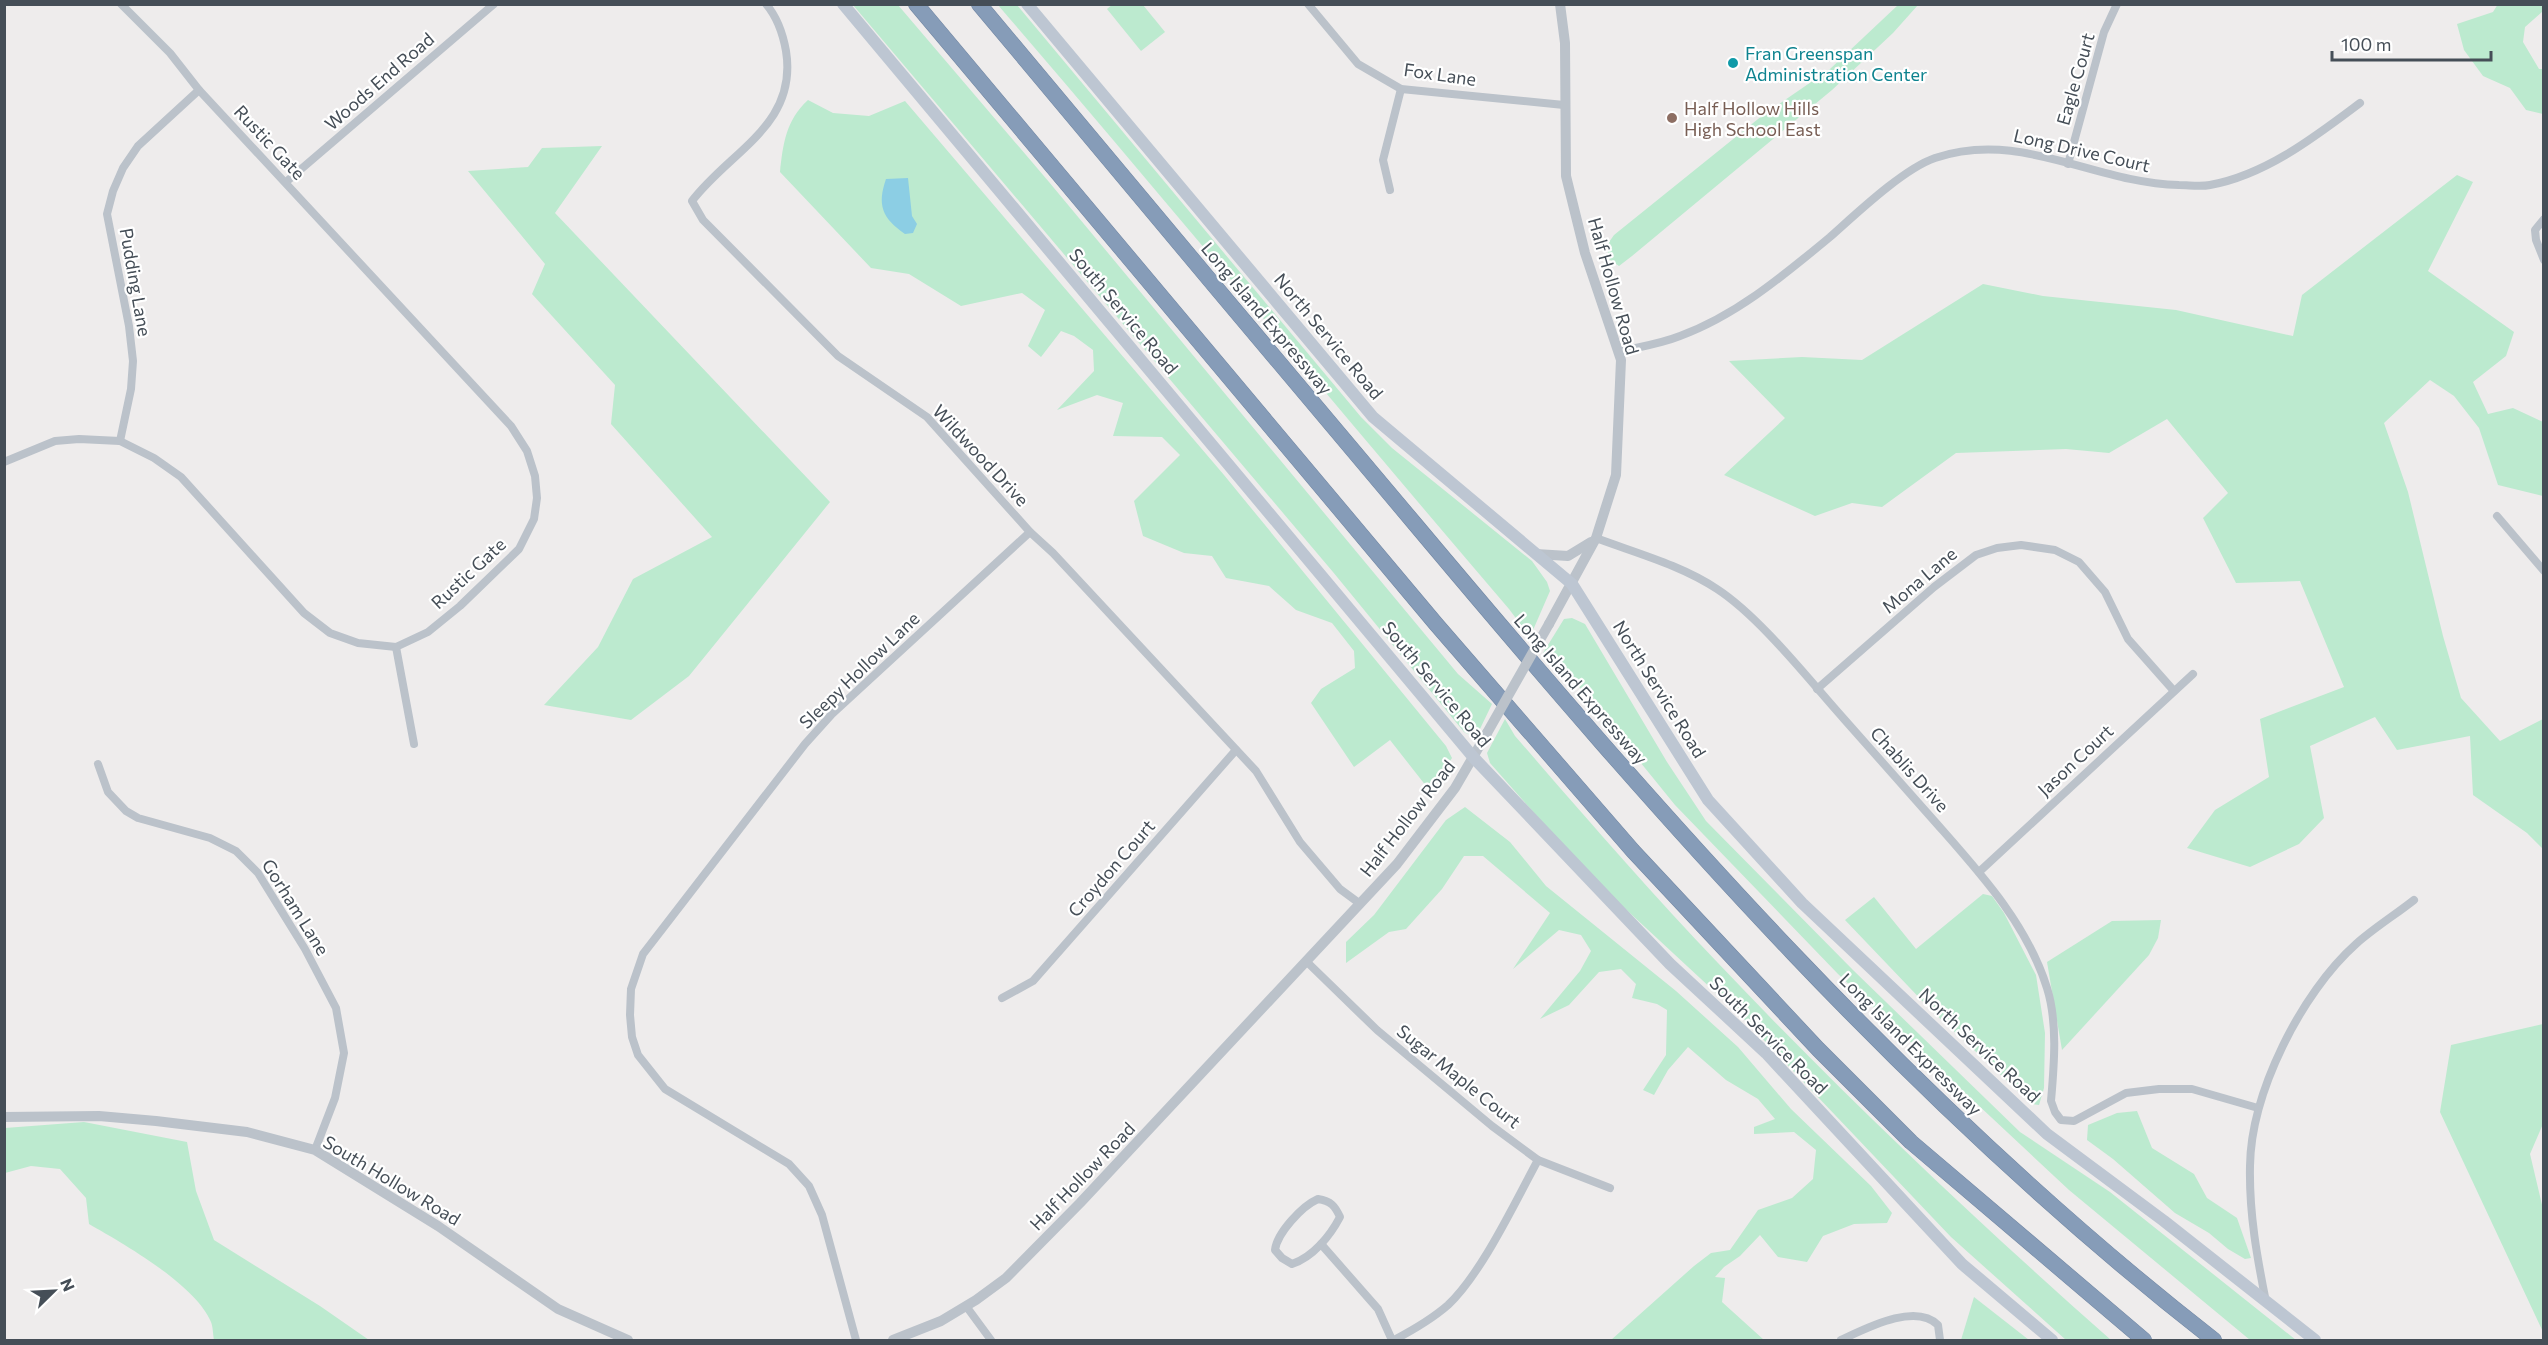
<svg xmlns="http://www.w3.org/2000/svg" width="2548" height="1345" font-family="Commissioner,sans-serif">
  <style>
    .green { fill: #bceacf }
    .water { fill: #8ccee4 }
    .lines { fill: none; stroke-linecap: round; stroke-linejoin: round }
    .motorway-casing { stroke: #7287a3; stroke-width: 16 }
    .minor { stroke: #bbc2ca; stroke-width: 8 }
    .tertiary { stroke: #bbc2ca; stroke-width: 10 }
    .secondary { stroke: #bdc6d2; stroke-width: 12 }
    .motorway { stroke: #869cb8; stroke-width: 15 }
    .tertiary-bridge { stroke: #bbc2ca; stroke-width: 10 }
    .culture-dot { fill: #0f9aa8; stroke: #fff; stroke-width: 2 }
    .education-dot { fill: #8d6e63; stroke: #fff; stroke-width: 2 }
    .labels { text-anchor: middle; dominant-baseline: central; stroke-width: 4.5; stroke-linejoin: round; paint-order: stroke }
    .culture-label { font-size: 18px; fill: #0d838f; stroke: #fff; text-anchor: start }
    .street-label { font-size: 18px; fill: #454e57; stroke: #fff }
    .education-label { font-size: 18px; fill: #785e54; stroke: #fff; text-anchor: start }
  </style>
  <rect width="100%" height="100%" fill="#eeecec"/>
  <g class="green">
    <path d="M 1113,4 L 1143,5 L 1165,32 L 1141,51 L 1107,9 Z"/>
    <path d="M 2498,4 L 2543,5 L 2543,11 L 2525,27 L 2523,42 L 2539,69 L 2543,69 L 2543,114 L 2526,110 L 2510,88 L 2483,76 L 2464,50 L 2457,24 L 2493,12 Z"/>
    <path d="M 853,5 L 898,5 L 1049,182 L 1458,674 L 1492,704 L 1478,733 L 1472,736 L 1464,732 L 1333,572 Z"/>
    <path d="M 998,5 L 1017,5 L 1361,417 L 1392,448 L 1532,561 L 1547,582 L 1550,591 L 1530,637 L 1509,609 C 1337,408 1170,205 998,5 Z"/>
    <path d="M 1898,5 L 1918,5 L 1893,33 L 1832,90 L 1632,256 L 1619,266 L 1609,259 L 1607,245 L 1614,235 L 1763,115 L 1830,69 Z"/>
    <path d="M 808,100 L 833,113 L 869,116 L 905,101 L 1224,475 L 1446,746 L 1452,758 L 1430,791 L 1390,740 L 1354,767 L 1311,703 L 1321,689 L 1355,668 L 1354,651 L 1332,623 L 1296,610 L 1269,586 L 1226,578 L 1212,556 L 1184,553 L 1143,536 L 1134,501 L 1180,455 L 1162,437 L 1113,436 L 1123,403 L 1097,395 L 1057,410 L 1094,371 L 1093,350 L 1074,336 L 1061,331 L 1041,357 L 1028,346 L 1045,310 L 1022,293 L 961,306 L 909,274 L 871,268 L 780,172 C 783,144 786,120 808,100 Z"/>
    <path d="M 602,146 L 555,213 L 830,502 L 689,676 L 631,720 L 544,705 L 598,647 L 633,579 L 712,537 L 611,424 L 615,385 L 532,294 L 545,264 L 468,171 L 528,167 L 542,148 Z"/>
    <path d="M 2457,175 L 2473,182 L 2428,271 L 2514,332 L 2506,356 L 2473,382 L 2488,414 L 2513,408 L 2543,422 L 2543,496 L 2498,485 L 2479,428 L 2454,396 L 2430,380 L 2384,423 L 2408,492 L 2443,636 L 2461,698 L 2500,741 L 2543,719 L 2543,849 L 2527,833 L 2473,795 L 2470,736 L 2397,750 L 2375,717 L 2310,746 L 2324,818 L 2299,844 L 2250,867 L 2187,848 L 2215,810 L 2269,777 L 2260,719 L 2344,687 L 2300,581 L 2236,583 L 2203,518 L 2228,493 L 2167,419 L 2109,453 L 2066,449 L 1956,453 L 1882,507 L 1852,503 L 1815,516 L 1724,475 L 1785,418 L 1729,361 L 1802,357 L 1862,360 L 1983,284 L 2043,296 L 2176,310 L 2293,336 L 2302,295 Z"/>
    <path d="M 1572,618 L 1585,624 L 1667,762 L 1706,821 L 1853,970 L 2020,1132 L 2110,1192 L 2296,1340 L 2250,1340 L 2069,1190 L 1838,974 L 1675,805 L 1567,672 L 1543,653 L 1564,619 Z"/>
    <path d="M 1505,719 L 1515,736 C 1581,812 1648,890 1718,963 C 1843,1095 1975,1220 2111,1340 L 2066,1340 L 1951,1237 L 1742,1017 L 1591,877 L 1490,763 L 1487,753 Z"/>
    <path d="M 1465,807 L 1510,842 L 1546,886 L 1676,991 L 1738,1047 L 1791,1109 L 1871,1186 L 1892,1213 L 1887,1223 L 1854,1224 L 1823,1236 L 1807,1262 L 1778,1257 L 1760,1235 L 1740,1256 L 1724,1267 L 1715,1277 L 1725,1278 L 1722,1302 L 1764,1340 L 1611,1340 L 1694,1266 L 1711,1253 L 1730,1250 L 1758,1210 L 1792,1198 L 1813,1179 L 1816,1150 L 1794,1132 L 1754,1134 L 1754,1127 L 1775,1119 L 1758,1099 L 1726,1080 L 1688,1047 L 1668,1070 L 1654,1095 L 1643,1090 L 1666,1055 L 1667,1010 L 1657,1004 L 1632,998 L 1636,984 L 1621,969 L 1599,972 L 1569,1005 L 1540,1019 L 1580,971 L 1591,951 L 1581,935 L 1559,930 L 1513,969 L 1550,913 L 1483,856 L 1464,856 L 1442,889 L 1406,929 L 1389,932 L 1346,963 L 1346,942 L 1374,915 L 1446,820 Z"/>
    <path d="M 1983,894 L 1992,896 L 2004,913 L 2036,975 L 2045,1033 L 2044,1088 L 2039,1105 L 2032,1104 L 1930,1009 L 1845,920 L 1874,897 L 1916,949 Z"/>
    <path d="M 2161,920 L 2158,938 L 2149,955 L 2062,1050 L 2047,962 L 2112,921 Z"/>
    <path d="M 2543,1024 L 2543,1124 L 2530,1154 L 2543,1209 L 2543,1332 L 2440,1112 L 2451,1045 Z"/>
    <path d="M 2137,1111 L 2152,1148 L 2194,1174 L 2207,1198 L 2237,1218 L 2251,1258 L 2245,1259 L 2228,1249 L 2209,1233 L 2175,1213 L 2113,1159 L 2087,1140 L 2088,1125 L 2117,1113 Z"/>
    <path d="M 84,1122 L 187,1142 L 196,1191 L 214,1240 L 320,1306 L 369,1340 L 214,1340 C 213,1335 213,1327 211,1322 C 196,1285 124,1244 89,1224 L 86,1198 L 60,1169 L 31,1166 L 5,1173 L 5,1128 Z"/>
    <path d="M 1974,1297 L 2029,1340 L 1961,1340 Z"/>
  </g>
  <path class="water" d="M 908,178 L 912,216 L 917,224 L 913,233 L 905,234 C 882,218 877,205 886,179 Z"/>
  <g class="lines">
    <defs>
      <g id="motorway">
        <path d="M 916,4 L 1436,624 L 1633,851 L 1818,1049 L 1911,1142 L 2144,1340"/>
        <path d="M 979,4 C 1124,178 1269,351 1415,524 C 1660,816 1912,1105 2214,1340"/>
      </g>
    </defs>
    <use href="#motorway" class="motorway-casing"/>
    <g class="minor">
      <path d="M 766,4 C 777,17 783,34 786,51 C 798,125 730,151 692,201 L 703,220 L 838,356 L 927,417 L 1030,532 L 1053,553 L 1256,771 L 1300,842 L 1340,889 L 1359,903"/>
      <path d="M 1308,4 L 1358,64 L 1401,89 L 1564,105"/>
      <path d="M 2068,164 L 2104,32 L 2117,4"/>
      <path d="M 286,182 L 494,4"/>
      <path d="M 1390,190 L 1383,160 L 1401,89"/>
      <path d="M 2544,219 L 2535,230 L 2536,240 L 2544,260"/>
      <path d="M 1618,352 C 1638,347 1660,344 1680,336 C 1737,315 1784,275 1830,237 C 1856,214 1903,169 1935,158 C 2021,129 2093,183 2179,185 C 2189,185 2200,187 2210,185 C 2266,175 2316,136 2360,103"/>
      <path d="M 120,441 L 131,389 L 133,361 L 129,326 L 107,214 L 113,191 L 123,168 L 138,146 L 199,90"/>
      <path d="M 4,462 L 55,441 L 79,439 L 120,441 L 154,458 L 181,477 L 304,613 L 330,633 L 358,643 L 396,647 L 428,632 L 460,606 L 519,549 L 534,519 L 537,498 L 535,476 L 527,451 L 511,426 L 199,90 L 170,53 L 121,4"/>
      <path d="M 2497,516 L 2544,571"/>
      <path d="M 1596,538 C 1636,553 1681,565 1717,589 C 1760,617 1809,680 1844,719 C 1875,754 1906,789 1937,824 C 1981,874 2027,924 2047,988 C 2058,1023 2054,1066 2051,1101 L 2055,1112 L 2061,1120 L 2074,1121 L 2126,1093 L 2159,1089 L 2192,1089 L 2258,1108"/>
      <path d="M 396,647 L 414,744"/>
      <path d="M 1817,689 L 1934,587 L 1976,555 L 1997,548 L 2021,545 L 2055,550 L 2079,562 L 2105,592 L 2128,639 L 2174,691"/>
      <path d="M 98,764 L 108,792 L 126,811 L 138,818 L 210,838 L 236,851 L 258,873 L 305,949 L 336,1008 L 344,1053 L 335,1098 L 315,1150"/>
      <path d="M 1979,872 L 2193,674"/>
      <path d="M 1306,961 L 1377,1030 L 1492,1126 L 1538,1160 L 1610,1188"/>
      <path d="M 1002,998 L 1033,981 L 1236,750"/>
      <path d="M 1318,1199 C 1331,1201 1335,1206 1340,1217 C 1330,1236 1313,1257 1292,1264 L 1282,1258 L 1275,1250 C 1277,1233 1302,1206 1318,1199 Z"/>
      <path d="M 1321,1244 L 1378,1309 L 1392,1340"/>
      <path d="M 2266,1302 C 2257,1257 2249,1213 2250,1166 C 2251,1093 2301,993 2356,944 C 2374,928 2395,915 2414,900"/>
      <path d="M 966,1306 L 991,1340"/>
      <path d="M 856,1340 L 822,1215 L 809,1186 L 789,1164 L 665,1089 L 638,1055 L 632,1037 L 630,1015 L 631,989 L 643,954 L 805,744 L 832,714 L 1030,532"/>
      <path d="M 1394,1340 C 1413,1330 1432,1319 1448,1305 C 1482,1273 1515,1202 1538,1160"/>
      <path d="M 1841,1340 C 1865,1329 1915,1302 1938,1325 L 1940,1340"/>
    </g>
    <g class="tertiary">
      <path d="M 1536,554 L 1568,556 L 1591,542"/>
      <path d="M 1549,624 L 1596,538 L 1616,475 L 1621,360 L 1585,253 L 1566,176 L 1565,43 L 1560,4"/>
      <path d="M 4,1117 L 99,1116 L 156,1121 L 247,1132 L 315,1150 L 438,1226 L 558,1309 L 628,1340"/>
      <path d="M 893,1340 L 941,1321 L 976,1300 L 1006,1278 L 1080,1203 L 1397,864 L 1455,788 L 1487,733"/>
    </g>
    <g class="secondary">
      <path d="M 843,4 L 1474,758 L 1670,964 L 1766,1053 L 1962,1264 L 2052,1340"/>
      <path d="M 1027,4 L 1373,417 L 1572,584 L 1708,800 L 1802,903 L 2047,1134 L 2164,1221 L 2315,1340"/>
    </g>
    <use href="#motorway" class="motorway"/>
    <path class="tertiary-bridge" d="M 1487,733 L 1549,624"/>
  </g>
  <circle class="culture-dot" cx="1733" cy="63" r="6"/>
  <circle class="education-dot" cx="1672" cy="118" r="6"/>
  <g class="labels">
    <g class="culture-label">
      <text x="1745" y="53">Fran Greenspan<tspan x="1745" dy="21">Administration Center</tspan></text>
    </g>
    <g class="street-label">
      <text transform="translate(1440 74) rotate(8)">Fox Lane</text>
      <text transform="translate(2075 79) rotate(-74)">Eagle Court</text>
      <text transform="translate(379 81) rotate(-41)">Woods End Road</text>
      <text transform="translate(270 142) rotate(47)">Rustic Gate</text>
      <text transform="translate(2082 150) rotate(13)">Long Drive Court</text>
      <text transform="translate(136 282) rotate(80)">Pudding Lane</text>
      <text transform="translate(1614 286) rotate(74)">Half Hollow Road</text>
      <text transform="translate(1124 311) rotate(50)">South Service Road</text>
      <text transform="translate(1267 318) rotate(50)">Long Island Expressway</text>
      <text transform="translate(1329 336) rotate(50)">North Service Road</text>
      <text transform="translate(981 455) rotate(47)">Wildwood Drive</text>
      <text transform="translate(468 573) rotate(-43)">Rustic Gate</text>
      <text transform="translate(1919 580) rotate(-40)">Mona Lane</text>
      <text transform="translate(859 670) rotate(-44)">Sleepy Hollow Lane</text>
      <text transform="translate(1437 684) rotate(50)">South Service Road</text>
      <text transform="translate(1581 689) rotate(49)">Long Island Expressway</text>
      <text transform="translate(1660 689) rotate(58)">North Service Road</text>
      <text transform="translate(2075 760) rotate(-43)">Jason Court</text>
      <text transform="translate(1910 769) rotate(48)">Chablis Drive</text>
      <text transform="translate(1407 818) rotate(-52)">Half Hollow Road</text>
      <text transform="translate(1111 868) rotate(-49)">Croydon Court</text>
      <text transform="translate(296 907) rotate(58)">Gorham Lane</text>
      <text transform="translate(1769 1035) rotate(45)">South Service Road</text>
      <text transform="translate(1911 1044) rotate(45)">Long Island Expressway</text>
      <text transform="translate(1980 1045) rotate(43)">North Service Road</text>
      <text transform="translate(1459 1076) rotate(39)">Sugar Maple Court</text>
      <text transform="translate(1082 1176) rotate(-46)">Half Hollow Road</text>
      <text transform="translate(392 1180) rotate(31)">South Hollow Road</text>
    </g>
    <g class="education-label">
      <text x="1684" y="108">Half Hollow Hills<tspan x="1684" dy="21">High School East</tspan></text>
    </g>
  </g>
  <rect width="2548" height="1345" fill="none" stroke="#454e57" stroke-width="12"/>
  <g transform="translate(54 1291) rotate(66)" stroke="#ffffff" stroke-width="4.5" paint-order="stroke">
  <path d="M0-4.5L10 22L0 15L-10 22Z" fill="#454e57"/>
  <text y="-9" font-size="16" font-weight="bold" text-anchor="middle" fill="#454e57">N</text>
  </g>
  <path d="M2332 51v9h159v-9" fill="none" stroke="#454e57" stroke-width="3"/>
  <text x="2341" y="51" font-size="18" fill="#454e57" stroke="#ffffff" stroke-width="4.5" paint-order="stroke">100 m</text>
</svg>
